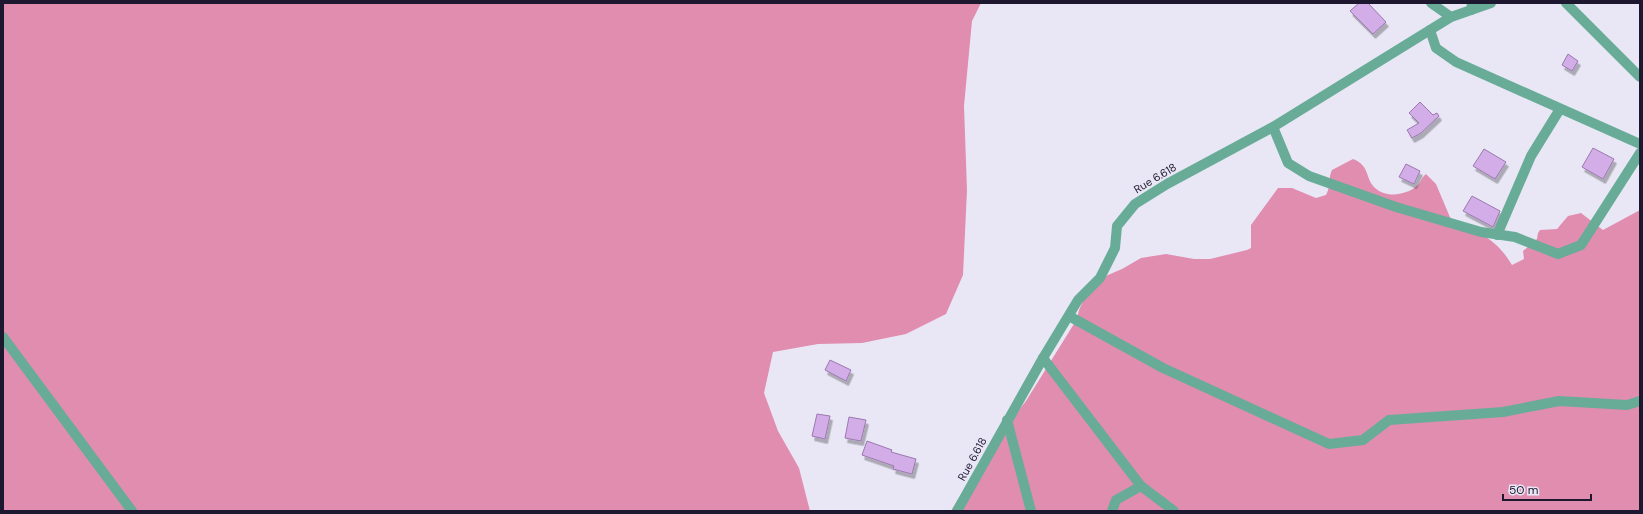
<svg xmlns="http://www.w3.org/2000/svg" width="1643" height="514" font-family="'DM Sans',sans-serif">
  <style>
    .forest { fill: #e08db0 }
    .building { fill: #d2ade7; stroke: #9b78af; filter: url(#shadow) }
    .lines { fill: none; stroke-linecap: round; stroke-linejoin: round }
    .street { stroke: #68ac98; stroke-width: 10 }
    .labels { text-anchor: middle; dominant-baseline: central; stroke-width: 3; stroke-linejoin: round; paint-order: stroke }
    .street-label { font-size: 11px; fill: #1d1830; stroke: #e9e7f5 }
  </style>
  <defs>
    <filter id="shadow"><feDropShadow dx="2.5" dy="4.5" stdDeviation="0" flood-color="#0004"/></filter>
  </defs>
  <rect width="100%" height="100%" fill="#e9e7f5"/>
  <g class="forest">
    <path d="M 3,3 L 981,3 L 972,21 L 964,106 L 967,190 L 963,275 L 946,314 L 906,334 L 862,343 L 818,344 L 773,352 L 764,393 L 778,431 L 799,468 L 810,511 L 3,511 Z"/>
    <path d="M 1353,159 C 1370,166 1365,177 1374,187 C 1386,199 1406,195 1417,186 C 1421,183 1421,178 1426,174 L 1436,184 L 1452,222 C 1480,233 1496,238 1512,265 L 1524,259 L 1523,251 L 1537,239 L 1538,233 L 1540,230 L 1557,229 L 1568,216 L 1581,213 L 1603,230 L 1640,210 L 1640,511 L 951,511 C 961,493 977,479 989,461 C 1002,442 1011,419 1026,401 L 1077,319 L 1079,310 L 1088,290 L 1108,275 L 1122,269 L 1141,258 L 1166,254 L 1194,259 L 1210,259 L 1247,250 L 1251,248 L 1251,225 L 1278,188 L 1292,188 L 1316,198 L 1326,195 C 1331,186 1328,178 1332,170 Z"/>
  </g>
  <g class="building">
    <path d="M 1359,3 L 1368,3 L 1386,22 L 1373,34 L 1350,11 Z"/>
    <path d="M 1568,54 L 1578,61 L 1572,71 L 1562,65 Z"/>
    <path d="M 1420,102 L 1433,115 L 1437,113 L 1439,116 L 1421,133 L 1412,138 L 1407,130 L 1419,123 L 1409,113 Z"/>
    <path d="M 1593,148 L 1614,159 L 1603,179 L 1582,167 Z"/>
    <path d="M 1484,149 L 1506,162 L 1495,179 L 1473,166 Z"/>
    <path d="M 1406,164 L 1420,171 L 1414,184 L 1399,177 Z"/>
    <path d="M 1472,196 L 1500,211 L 1493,227 L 1463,211 Z"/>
    <path d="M 830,360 L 851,370 L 846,381 L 825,370 Z"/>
    <path d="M 817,414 L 830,416 L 825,439 L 812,436 Z"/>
    <path d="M 849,417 L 866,420 L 861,441 L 845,438 Z"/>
    <path d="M 867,441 L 892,450 L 891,452 L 916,459 L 912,474 L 893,469 L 894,466 L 862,455 Z"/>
  </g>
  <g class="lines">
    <g class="street">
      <path d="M 1431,3 L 1451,17"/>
      <path d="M 1566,3 L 1640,77"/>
      <path d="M 1471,10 L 1491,3"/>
      <path d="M 1430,30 L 1436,48 L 1456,62 L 1640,144"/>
      <path d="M 1273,127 L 1288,163 L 1309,176 L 1396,207 L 1481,232 L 1515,237 L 1558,254 L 1581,245 L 1640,153"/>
      <path d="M 1497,235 L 1531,156 L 1560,109"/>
      <path d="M 1069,316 L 1163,368 L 1329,444 L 1363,440 L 1389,420 L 1503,412 L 1559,401 L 1627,405 L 1640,401"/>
      <path d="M 3,337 L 132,511"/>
      <path d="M 1043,358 L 1141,486 L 1174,511"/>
      <path d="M 1007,420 L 1031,511"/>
      <path d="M 957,511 L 1043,358 L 1078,300 L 1100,278 L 1115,248 L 1117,226 L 1135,204 L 1167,184 L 1273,127 L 1451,17 L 1471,10 L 1472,3"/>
      <path d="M 1112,511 L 1116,500 L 1141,486"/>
    </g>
  </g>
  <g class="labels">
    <g class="street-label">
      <text transform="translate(1155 178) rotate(-31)">Rue 6.618</text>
      <text transform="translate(972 459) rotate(-61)">Rue 6.618</text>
    </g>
  </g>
  <rect width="1643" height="514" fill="none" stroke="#1d1830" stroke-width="8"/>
  <path d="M1503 494v6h88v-6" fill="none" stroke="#1d1830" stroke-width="2"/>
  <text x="1509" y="494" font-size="12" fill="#1d1830" stroke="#e9e7f5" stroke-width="3" paint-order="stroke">50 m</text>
</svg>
